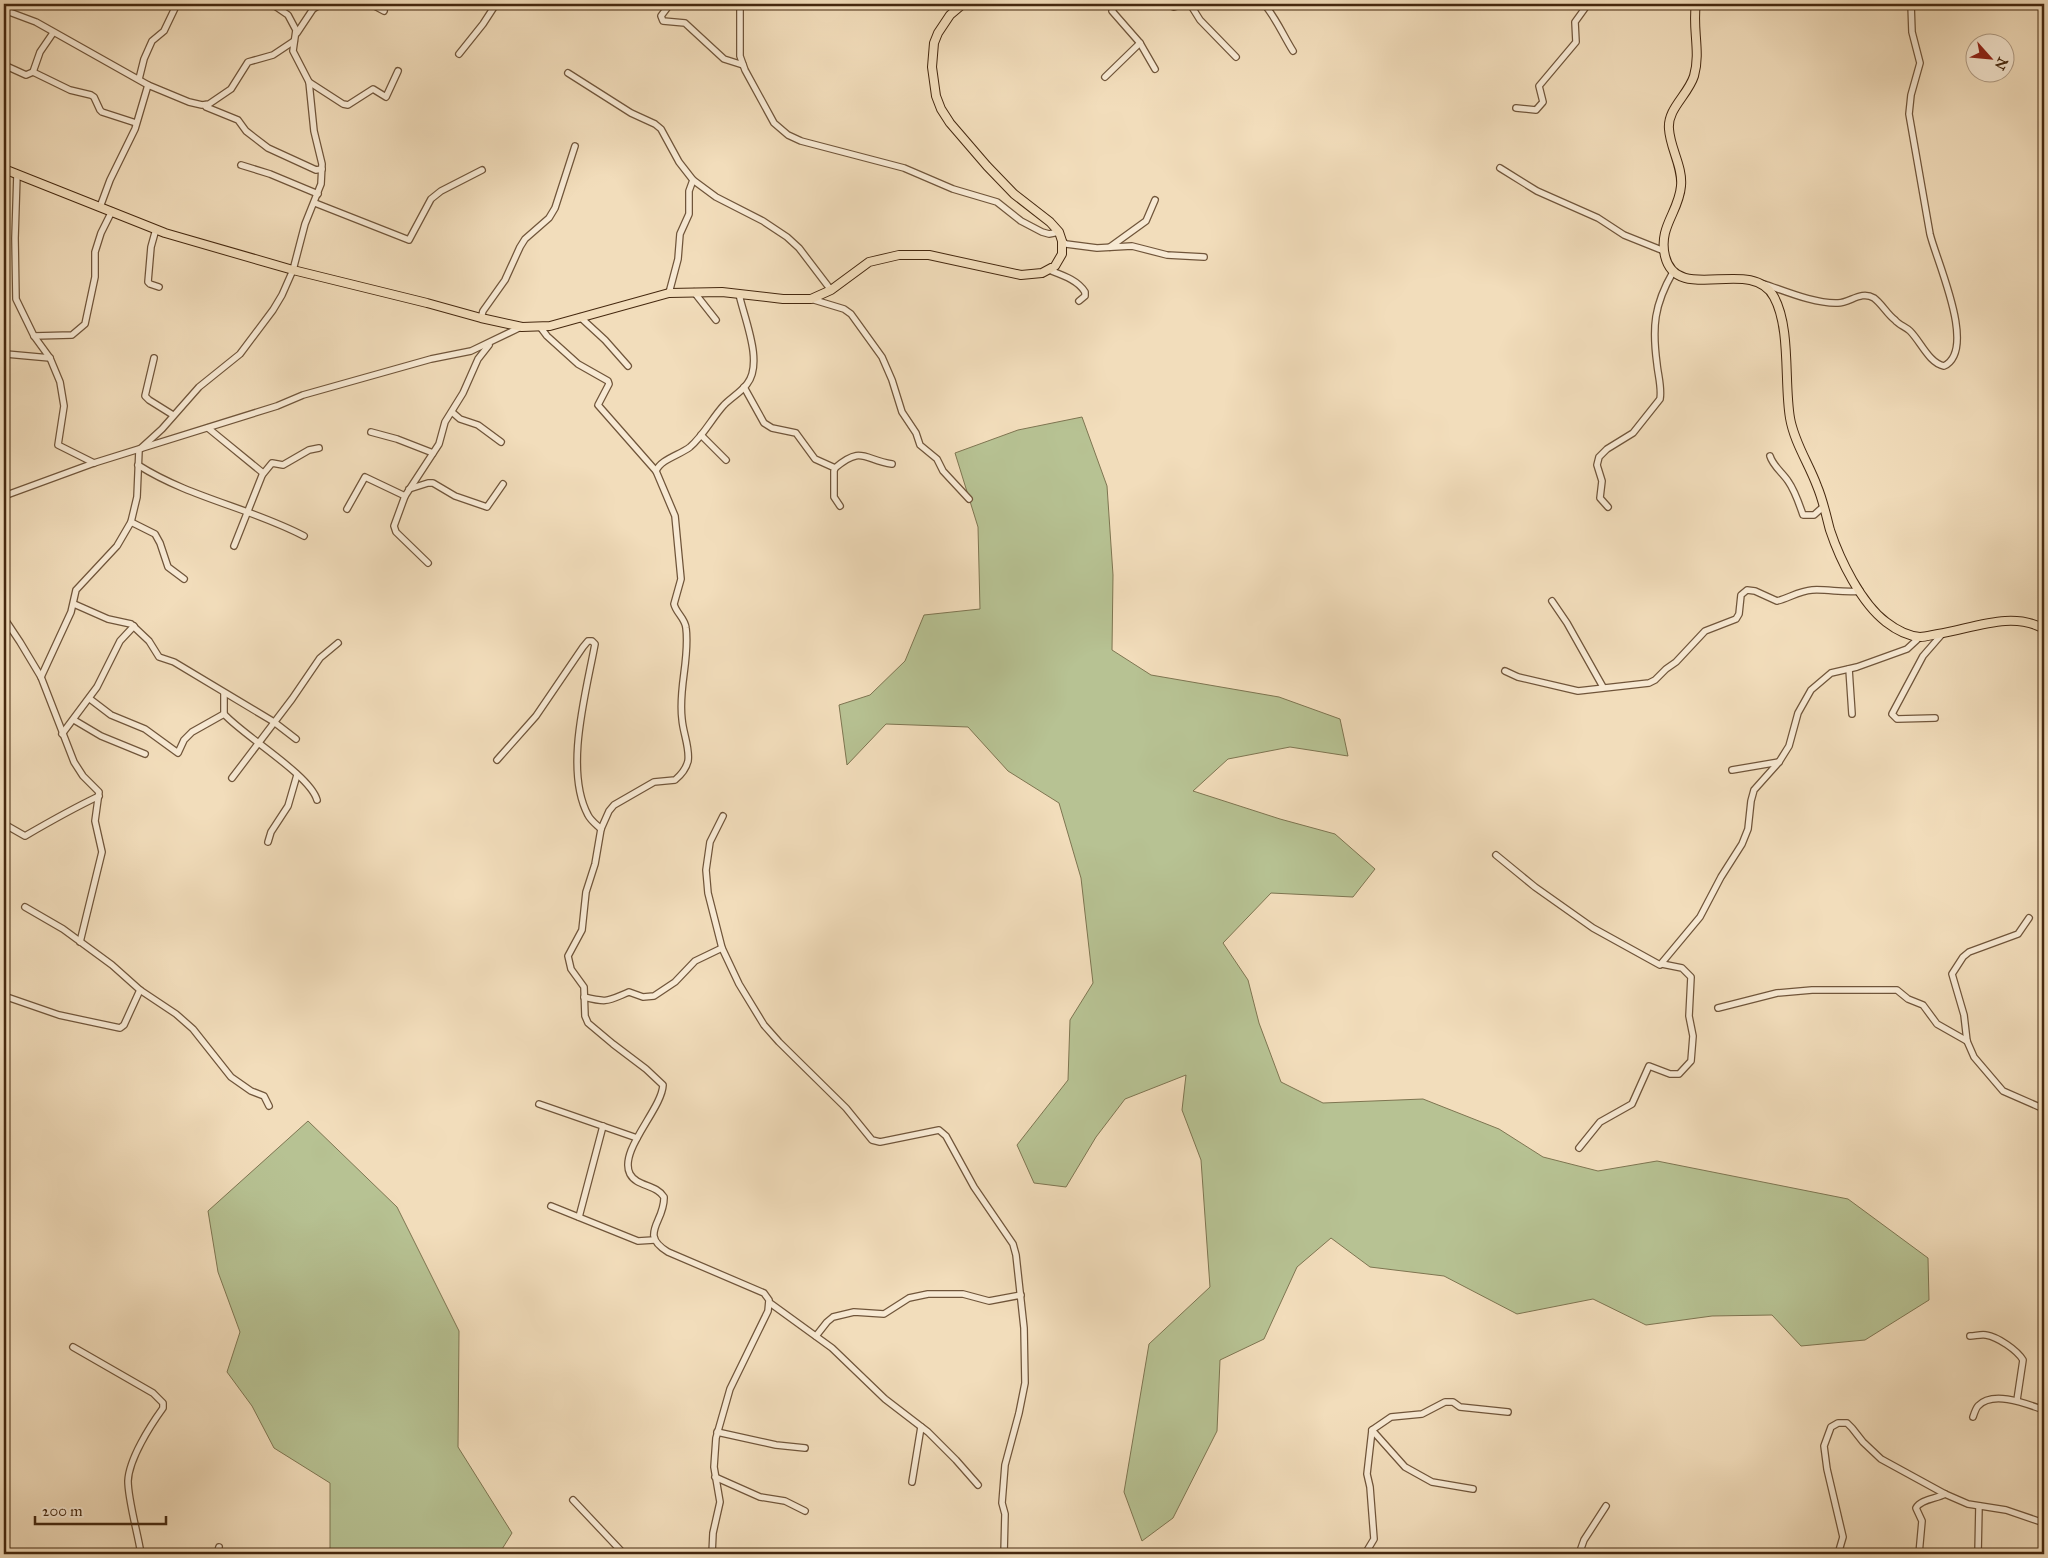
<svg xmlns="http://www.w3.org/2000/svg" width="2048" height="1558" font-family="'IM FELL Great Primer',serif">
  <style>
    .green { fill: #b7c293; stroke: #7e7551 }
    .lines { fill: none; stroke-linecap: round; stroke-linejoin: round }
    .minor-casing { stroke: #70553a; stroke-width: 8 }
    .major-casing { stroke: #45280f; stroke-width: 10 }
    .minor { stroke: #f7e9d3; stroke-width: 5.5 }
    .major { stroke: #f2ddbb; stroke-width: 8 }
  </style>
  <rect width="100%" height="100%" fill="#f2ddbb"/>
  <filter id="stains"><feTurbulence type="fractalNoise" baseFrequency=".004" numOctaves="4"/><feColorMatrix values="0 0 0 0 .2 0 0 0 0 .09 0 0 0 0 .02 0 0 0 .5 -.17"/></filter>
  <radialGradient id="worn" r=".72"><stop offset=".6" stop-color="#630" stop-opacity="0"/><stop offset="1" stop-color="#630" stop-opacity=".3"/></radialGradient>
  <g class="green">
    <path d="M 1082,417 L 1107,486 L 1113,575 L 1112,650 L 1151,675 L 1279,697 L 1340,719 L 1348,756 L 1290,747 L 1228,759 L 1193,791 L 1280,819 L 1335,834 L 1375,869 L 1353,897 L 1271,893 L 1223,943 L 1248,980 L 1259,1023 L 1281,1082 L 1323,1103 L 1423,1099 L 1499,1129 L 1543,1157 L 1598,1171 L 1657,1161 L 1848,1199 L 1928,1258 L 1929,1300 L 1865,1340 L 1801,1346 L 1772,1315 L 1712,1316 L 1646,1325 L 1593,1299 L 1517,1314 L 1444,1276 L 1370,1267 L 1331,1238 L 1297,1267 L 1264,1339 L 1220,1360 L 1217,1431 L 1173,1518 L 1142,1541 L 1124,1492 L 1149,1344 L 1210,1287 L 1201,1160 L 1182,1110 L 1186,1075 L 1125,1099 L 1096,1137 L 1066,1187 L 1034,1183 L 1017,1145 L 1068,1080 L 1070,1020 L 1093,983 L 1081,878 L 1059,803 L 1008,771 L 968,727 L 886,724 L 847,765 L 839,705 L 870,695 L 905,661 L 924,615 L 980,609 L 978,527 L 955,453 L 1018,430 Z"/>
    <path d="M 308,1121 L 397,1207 L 459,1331 L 458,1447 L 512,1533 L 499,1554 L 330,1554 L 330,1483 L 274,1448 L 252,1406 L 227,1372 L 240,1332 L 218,1272 L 208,1211 Z"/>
  </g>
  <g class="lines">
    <defs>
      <g id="minor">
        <path d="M 371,4 L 384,11"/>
        <path d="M 670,4 L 661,16 L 663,21 L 685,23 L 724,59 L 743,65"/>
        <path d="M 740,4 L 740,56 L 745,70 L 774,123 L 788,135 L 801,141 L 904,168 L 953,189 L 997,202 L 1021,221 L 1042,232 L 1049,234 L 1059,232"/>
        <path d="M 1116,4 L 1112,11 L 1140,43 L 1155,69"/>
        <path d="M 1166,4 L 1174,7 L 1185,4"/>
        <path d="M 1190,4 L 1200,20 L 1236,57"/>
        <path d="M 1264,4 C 1276,18 1283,35 1293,51"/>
        <path d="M 4,10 L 36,22 L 148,85 L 135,129 L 110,180 L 100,207"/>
        <path d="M 297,33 L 313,9 L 321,4"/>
        <path d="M 459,54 L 483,24 L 496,4"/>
        <path d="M 4,65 L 26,75 L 33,72 L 40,52 L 53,33"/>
        <path d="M 33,72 L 70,90 L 91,95 L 94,97 L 100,110 L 102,112 L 136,123"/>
        <path d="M 568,73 L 631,113 L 655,124 L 661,129 L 679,162 L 693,180 L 689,191 L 689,214 L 680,234 L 678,259 L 669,293"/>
        <path d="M 1105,77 L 1140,43"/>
        <path d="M 139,79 L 144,59 L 152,41 L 164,31 L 175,8"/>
        <path d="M 309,82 L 343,104 L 348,105 L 373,89 L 386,97 L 398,71"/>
        <path d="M 148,85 L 189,102 L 202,105 L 209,104 L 231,89 L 248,62 L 273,55 L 294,41"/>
        <path d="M 205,105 L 206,107 L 238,120 L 246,131 L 268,148 L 316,170 L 322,169"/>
        <path d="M 1516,108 L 1536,110 L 1543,102 L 1539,86 L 1576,42 L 1575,22 L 1588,4"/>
        <path d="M 241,165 L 270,174 L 318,194"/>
        <path d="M 1500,168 L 1537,191 L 1598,218 L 1624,235 L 1664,251"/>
        <path d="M 17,174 L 15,238 L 16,299 L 34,336 L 50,358 L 60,382 L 64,406 L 58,445 L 94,463"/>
        <path d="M 693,180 L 716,197 L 763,221 L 787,237 L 799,248 L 831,290"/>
        <path d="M 315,203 L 409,240 L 431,199 L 441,191 L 482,170"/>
        <path d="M 156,229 L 151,247 L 148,282 L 150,284 L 159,287"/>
        <path d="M 1062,241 L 1066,244 L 1097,248 L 1132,246 L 1167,255 L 1204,257"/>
        <path d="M 1110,247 L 1146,221 L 1155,200"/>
        <path d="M 1049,270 C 1062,275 1078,280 1085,292 L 1085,296 L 1079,301"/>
        <path d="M 1764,284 C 1785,291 1815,304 1838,303 C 1850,303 1861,290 1874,298 C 1882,304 1887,314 1895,320 C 1899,325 1906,327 1910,331 C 1921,342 1929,363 1944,366 C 1978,350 1936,260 1930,234 L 1909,114 L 1911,95 L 1920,63 L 1912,32 L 1911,4"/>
        <path d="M 694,292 L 716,320"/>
        <path d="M 811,299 L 844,309 L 851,314 L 882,357 L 892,380 L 902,412 L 916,433 L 920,445 L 937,459 L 943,471 L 969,499"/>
        <path d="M 580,317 L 605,340 L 628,366"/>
        <path d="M 481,318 L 483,311 L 505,280 L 520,247 L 525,239 L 549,218 L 555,208 L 575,146"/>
        <path d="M 541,328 L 547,336 L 578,364 L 608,381 L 609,384 L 598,405 L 656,471"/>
        <path d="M 34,336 L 72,335 L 85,324 L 95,277 L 95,252 L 101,233 L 112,211"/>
        <path d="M 6,354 L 50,358"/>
        <path d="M 154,358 L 145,396 L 149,400 L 173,415"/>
        <path d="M 744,387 L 764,423 L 772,428 L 796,433 L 815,459 L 835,468"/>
        <path d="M 452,412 L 460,419 L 478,425 L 501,442"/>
        <path d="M 208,428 L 263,473 L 234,546"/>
        <path d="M 371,432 L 397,439 L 433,453"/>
        <path d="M 701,435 L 726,460"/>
        <path d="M 1770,456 C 1773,466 1782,472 1788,481 C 1795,491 1799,503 1803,515 L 1814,515 L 1823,507"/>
        <path d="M 138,465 C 190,498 251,508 304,536"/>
        <path d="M 263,474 L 272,463 L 283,465 L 309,450 L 319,448"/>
        <path d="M 409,489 L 428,483 L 433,483 L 455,496 L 487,507 L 503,484"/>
        <path d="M 4,496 L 94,463 L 277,406 L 303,395 L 431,359 L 471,351 L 521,327"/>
        <path d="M 840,506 L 834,497 L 834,471 L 835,468 C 862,445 864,460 892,464"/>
        <path d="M 1608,507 L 1600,498 L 1602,481 L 1597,465 L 1599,457 L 1607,449 L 1633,433 L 1660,399 C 1662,388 1658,375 1657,364 C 1652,327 1654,305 1673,272"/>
        <path d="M 347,509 L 365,477 L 405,496"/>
        <path d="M 131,522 L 155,534 L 160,543 L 168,567 L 184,579"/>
        <path d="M 428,563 L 396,532 L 394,526 L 405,496 L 439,444 L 445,422 L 463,393 L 478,359 L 489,345"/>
        <path d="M 1552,601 L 1567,623 L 1603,687"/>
        <path d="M 74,604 L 108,619 L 131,624 L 149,641 L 159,657 L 174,662 L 274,722 L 296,739"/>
        <path d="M 4,618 L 20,642 L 41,677 L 74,762 L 83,776 L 99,792 L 95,821 L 102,852 L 80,942"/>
        <path d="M 1849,669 L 1852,714"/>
        <path d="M 1505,671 L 1518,677 L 1578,691 L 1649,683 L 1655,680 L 1666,669 L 1676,662 L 1705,631 L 1736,619 L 1739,614 L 1741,595 L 1747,590 L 1755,591 L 1777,601 C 1789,598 1799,591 1812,590 C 1828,589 1844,593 1860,591"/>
        <path d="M 41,677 L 71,612 L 76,590 L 117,546 L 131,522 L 137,497 L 139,450 L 162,429 L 199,387 L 240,354 L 273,310 L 282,295 L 293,270 L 305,224 L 321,184 L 322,164 L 314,131 L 309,82 L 293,51 L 296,30 L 288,15 L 272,4"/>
        <path d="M 224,693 L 224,714 C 245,737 310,775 317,800"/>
        <path d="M 90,699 L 111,715 L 145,729 L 178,753 L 184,740 L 192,732 L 224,714"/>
        <path d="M 1935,718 L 1897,719 L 1892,714 L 1923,656 L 1943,633"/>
        <path d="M 74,720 L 101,736 L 145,754"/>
        <path d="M 62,734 L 97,687 L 120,641 L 134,626"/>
        <path d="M 497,760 L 536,716 L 583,647 L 588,641 L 592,641 L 595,644 C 586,693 564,770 588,815 C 591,821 597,825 601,829"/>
        <path d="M 1732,770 L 1779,762"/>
        <path d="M 232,778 L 292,699 L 320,658 L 338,643"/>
        <path d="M 723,816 L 710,842 L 706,870 L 708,893 L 722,948 L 739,984 L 764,1025 L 779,1042 L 846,1108 L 872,1140 L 880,1142 L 939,1130 L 946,1136 L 974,1187 L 1013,1244 L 1016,1255 L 1024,1328 L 1025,1383 L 1019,1413 L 1005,1465 L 1002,1503 L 1005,1514 L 1004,1554"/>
        <path d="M 4,824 L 25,836 C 49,822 74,808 99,796"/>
        <path d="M 268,842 L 271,832 L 288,806 L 297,775"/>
        <path d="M 1496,855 L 1535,887 L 1593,928 L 1660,965 L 1700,917 L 1721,877 L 1742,844 L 1748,829 L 1751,801 L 1754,790 L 1779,762 L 1789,746 L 1798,713 L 1811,690 L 1831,673 L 1857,667 L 1907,649 L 1920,637"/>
        <path d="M 25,907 L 63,929 L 112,965 L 140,990 L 176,1014 L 193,1029 L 231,1077 L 251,1091 L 264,1096 L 269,1106"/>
        <path d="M 2029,918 L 2018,934 L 1969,952 L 1963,957 L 1952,974 L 1964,1015 L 1967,1041 L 1974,1057 L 2003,1091 L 2044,1109"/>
        <path d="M 4,996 L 59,1015 L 120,1028 L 124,1025 L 140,990"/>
        <path d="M 584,997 C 608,1003 607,1001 629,992 L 643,997 L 654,996 L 675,982 L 695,961 L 722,948"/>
        <path d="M 1718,1008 L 1777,993 L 1812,990 L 1897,990 L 1908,999 L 1923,1005 L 1937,1024 L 1967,1041"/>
        <path d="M 4,1073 L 4,1079"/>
        <path d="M 539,1104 L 637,1138"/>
        <path d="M 1579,1148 L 1600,1122 L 1632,1104 L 1649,1066 L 1670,1074 L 1679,1074 L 1691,1061 L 1693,1036 L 1689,1016 L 1691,977 L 1682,968 L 1662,964"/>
        <path d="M 551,1206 L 638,1241 L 654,1240"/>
        <path d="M 579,1217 L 603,1126"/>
        <path d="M 770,1303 L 832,1348 L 885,1399 L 928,1432 L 956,1460 L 978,1485"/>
        <path d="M 816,1336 L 827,1322 L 833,1317 L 854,1312 L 884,1314 L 909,1298 L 928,1294 L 963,1294 L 989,1301 L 1021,1295"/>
        <path d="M 1970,1336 C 1975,1336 1981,1334 1986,1335 C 1998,1337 2017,1350 2023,1360 L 2017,1400"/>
        <path d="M 73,1347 L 153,1393 L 163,1403 L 163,1408 C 150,1426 129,1459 128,1481 C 128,1500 138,1534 141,1554"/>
        <path d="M 1973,1417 C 1974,1414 1976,1408 1978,1406 C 1993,1390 2027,1404 2044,1410"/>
        <path d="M 1372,1430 L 1405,1467 L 1432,1482 L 1473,1489"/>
        <path d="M 717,1432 L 776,1445 L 805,1448"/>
        <path d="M 715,1477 L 760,1497 L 785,1501 L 805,1511"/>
        <path d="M 912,1482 L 921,1427"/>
        <path d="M 573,1500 L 624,1554"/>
        <path d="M 217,1554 L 219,1547"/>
        <path d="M 712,1554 L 713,1533 L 720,1502 L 714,1467 L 716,1438 L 730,1389 L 768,1311 L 769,1300 L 764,1293 L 668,1252 C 638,1234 665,1222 664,1197 C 656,1184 637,1187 630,1174 C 618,1151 662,1109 663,1085 L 646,1069 L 613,1044 L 588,1023 L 585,1016 L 584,987 L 571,969 L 568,956 L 582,930 L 586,892 L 595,864 L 601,829 L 609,811 L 614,805 L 654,782 L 675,780 C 681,775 686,769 688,761 C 690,748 683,733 682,719 C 678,688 690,659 686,628 C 685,618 676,613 674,604 L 681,579 L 675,516 L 656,471 C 661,459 680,455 690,447 C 704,435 712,418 724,405 C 731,398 741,392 747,384 C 764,363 744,318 739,294"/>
        <path d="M 965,1554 L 973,1554"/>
        <path d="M 1365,1554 L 1374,1539 L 1370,1487 L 1367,1474 L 1372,1430 L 1391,1417 L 1422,1414 L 1445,1402 L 1453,1402 L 1460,1407 L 1508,1412"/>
        <path d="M 1579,1554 L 1584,1540 L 1606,1506"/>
        <path d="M 1838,1554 L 1843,1537 L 1827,1469 L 1824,1446 L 1831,1427 L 1838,1423 L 1847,1423 L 1852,1428 L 1863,1442 L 1881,1459 L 1945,1494 L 1968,1504 L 2006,1510 L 2044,1523"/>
        <path d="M 1919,1554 L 1922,1521 L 1916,1508 C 1921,1499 1936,1499 1945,1494"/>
        <path d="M 1978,1554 L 1979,1506"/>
      </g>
      <g id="major">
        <path d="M 1696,4 C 1692,28 1701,52 1694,76 C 1688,95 1667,109 1669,129 C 1670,148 1683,167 1681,186 C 1679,212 1658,227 1665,256 C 1677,306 1751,255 1774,297 C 1791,328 1784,383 1790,418 C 1794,442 1809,464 1817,486 C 1823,500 1826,515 1830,530 C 1840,560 1861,603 1886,622 C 1895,629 1908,636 1920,637 C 1925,637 1932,635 1938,634 C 1971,629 2012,610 2044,629"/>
        <path d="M 4,169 L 165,233 L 293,270 L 427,303 L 481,318 L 522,327 L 550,326 L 669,293 L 722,292 L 783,299 L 811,299 L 831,290 L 869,262 L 899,255 L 929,255 L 1021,275 L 1042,273 L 1055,266 L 1062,254 L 1062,241 L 1059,232 L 1050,222 L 1014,194 L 987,166 L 950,123 L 941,109 L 936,96 L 932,67 L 934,43 L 938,33 L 950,15 L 963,4"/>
      </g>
    </defs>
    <use href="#minor" class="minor-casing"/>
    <use href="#major" class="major-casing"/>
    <use href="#minor" class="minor"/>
    <use href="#major" class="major"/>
  </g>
  <rect width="2048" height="1558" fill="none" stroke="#f2ddbb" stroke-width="20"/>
  <rect x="5" y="5" width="2038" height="1548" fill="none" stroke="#45280f" stroke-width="2.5"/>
  <rect x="10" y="10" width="2028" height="1538" fill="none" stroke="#45280f"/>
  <g transform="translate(1990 58) rotate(117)"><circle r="24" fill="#f7e9d3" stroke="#b09c85"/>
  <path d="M0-4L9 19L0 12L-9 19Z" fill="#8f2418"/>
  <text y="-8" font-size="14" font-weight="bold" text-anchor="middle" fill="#45280f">N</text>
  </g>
  <path d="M35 1516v8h131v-8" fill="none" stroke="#45280f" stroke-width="2.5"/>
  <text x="42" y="1516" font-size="15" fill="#45280f" stroke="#f7e9d3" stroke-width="4" paint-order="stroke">200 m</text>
  <rect width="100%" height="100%" filter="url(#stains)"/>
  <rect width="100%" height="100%" fill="url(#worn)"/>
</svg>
